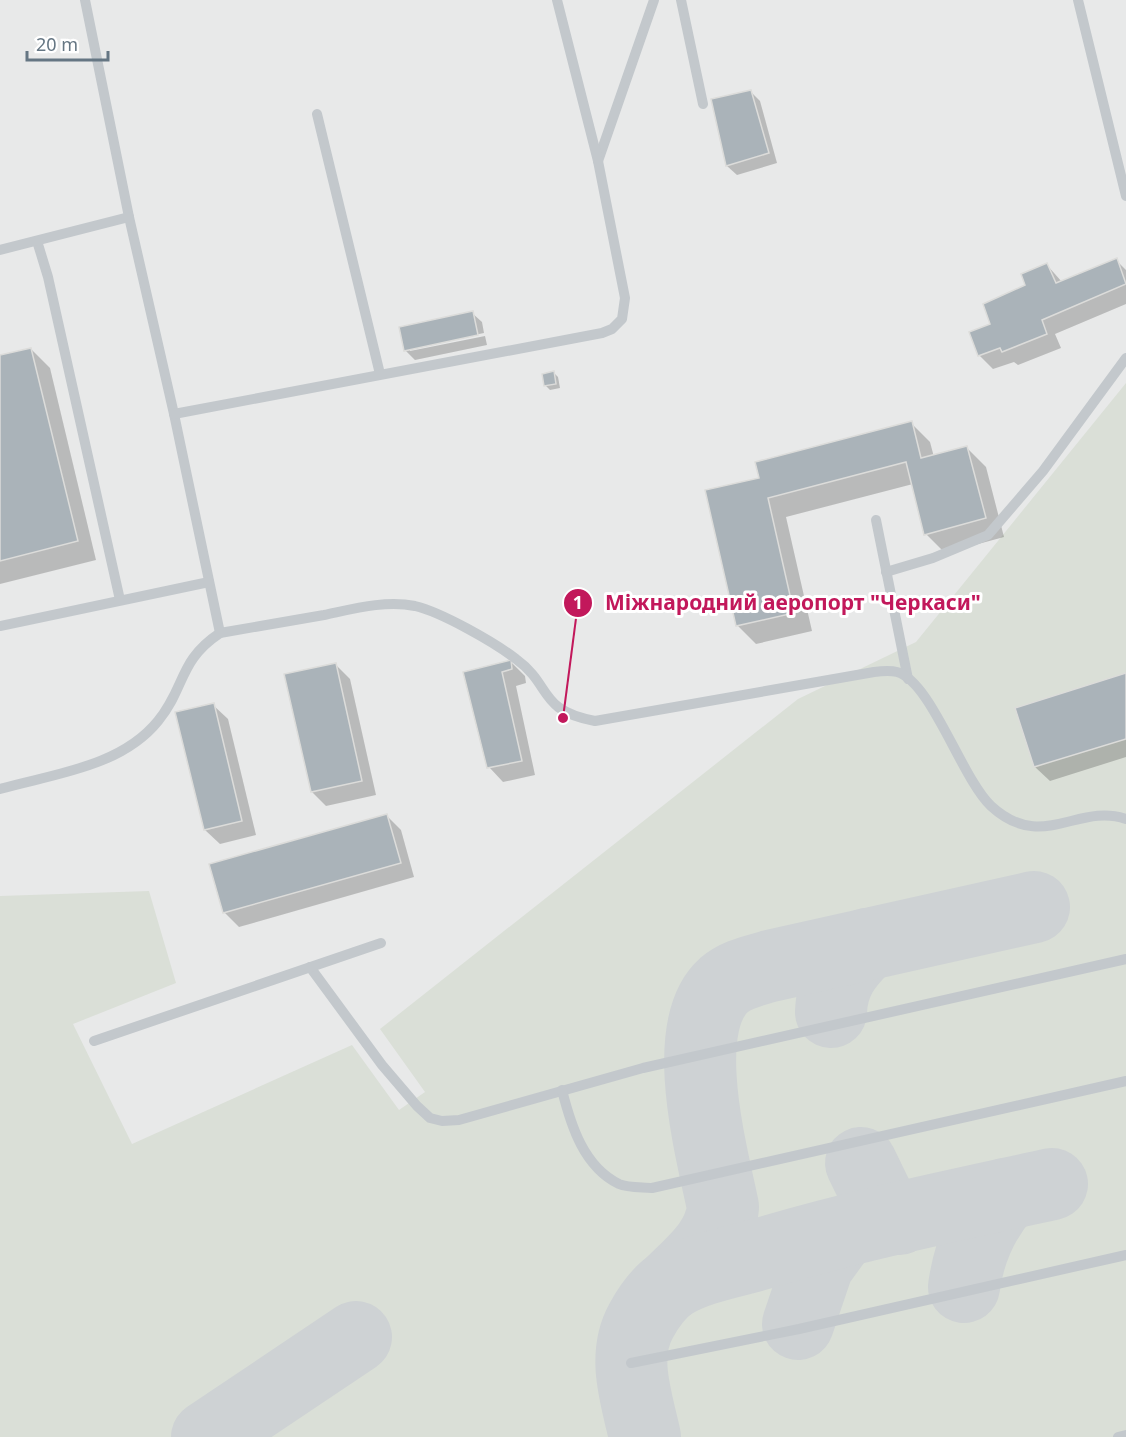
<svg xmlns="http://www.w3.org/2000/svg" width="1126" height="1437" font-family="'Noto Sans',sans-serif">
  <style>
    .built { fill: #e8e9e9 }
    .green { fill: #dadfd7 }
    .shadow { fill: #0003 }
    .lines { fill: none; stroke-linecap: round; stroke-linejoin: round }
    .taxiway { stroke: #ced2d4; stroke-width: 72 }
    .building { fill: #aab3b9; stroke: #dcdcda; stroke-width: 1.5 }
    .service { stroke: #c3c8cc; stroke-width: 10 }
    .leader { fill: none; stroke: #c2185b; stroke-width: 2 }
    .callout-dot { fill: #c2185b; stroke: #fff; stroke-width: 2 }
    .mark-label { font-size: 18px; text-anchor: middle; font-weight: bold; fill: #fff }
    .callout-label { font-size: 21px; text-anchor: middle; font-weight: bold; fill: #c2185b; stroke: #fff; stroke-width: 6; stroke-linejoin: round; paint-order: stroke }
  </style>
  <rect width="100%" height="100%" fill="#fafaf8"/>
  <rect class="built" x="0" y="0" width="1126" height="1437"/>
  <path class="green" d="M 1126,383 L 1126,1437 L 0,1437 L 0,896 L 149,891 L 176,983 L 73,1024 L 132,1144 L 352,1045 L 399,1110 L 425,1092 L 380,1029 L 798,699 L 916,642 Z"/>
  <g class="shadow">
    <path d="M 751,92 L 760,101 L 777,163 L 737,175 L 727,166 L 713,100 Z"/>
    <path d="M 1116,260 L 1126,270 L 1126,304 L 1055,334 L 1061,348 L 1018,365 L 1014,362 L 993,369 L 979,355 L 992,324 L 1047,265 L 1062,282 Z"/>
    <path d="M 472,313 L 482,322 L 484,333 L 410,348 L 410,351 L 485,336 L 487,345 L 415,360 L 405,350 Z"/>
    <path d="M 31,349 L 50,368 L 96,560 L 0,584 L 0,357 Z"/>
    <path d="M 554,373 L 558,377 L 560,388 L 550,390 L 546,386 Z"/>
    <path d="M 911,423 L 930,442 L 934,457 L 967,448 L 986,467 L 1004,537 L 945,553 L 926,534 L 913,484 L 786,517 L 812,631 L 756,644 L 737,625 L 761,479 Z"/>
    <path d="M 511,662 L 525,676 L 526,683 L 516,686 L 535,775 L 503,782 L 489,767 L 465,673 Z"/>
    <path d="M 335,664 L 350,679 L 376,795 L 326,806 L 312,792 Z"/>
    <path d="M 1126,675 L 1126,757 L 1050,781 L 1035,767 L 1017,709 Z"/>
    <path d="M 213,705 L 228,719 L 256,835 L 220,844 L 205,830 Z"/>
    <path d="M 387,816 L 401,830 L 414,877 L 239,927 L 224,912 Z"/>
  </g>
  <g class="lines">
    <g class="taxiway">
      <path d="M 831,1012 C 832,982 846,964 867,944"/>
      <path d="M 861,1163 L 879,1200 L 899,1219"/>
      <path d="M 671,1284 C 694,1261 720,1241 723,1207 C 712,1153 677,1027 724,985 C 737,974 753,971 770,966 L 1034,907"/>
      <path d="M 964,1287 C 969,1251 982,1221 1006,1194"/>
      <path d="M 798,1324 L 818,1265 L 842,1232"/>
      <path d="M 207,1437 L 356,1337"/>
      <path d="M 645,1437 C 637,1400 621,1357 641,1321 C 648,1308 660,1291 673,1283 C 700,1267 734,1262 764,1253 C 858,1225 956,1205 1052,1184"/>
    </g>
  </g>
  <g class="building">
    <path d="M 751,90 L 769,153 L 726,166 L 711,99 Z"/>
    <path d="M 1117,258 L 1126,284 L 1042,320 L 1047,334 L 1002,352 L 1000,348 L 978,356 L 969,332 L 990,324 L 983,304 L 1025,285 L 1021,274 L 1047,263 L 1056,283 Z"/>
    <path d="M 473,311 L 478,335 L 404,351 L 399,327 Z"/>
    <path d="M 31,348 L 78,541 L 0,561 L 0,355 Z"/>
    <path d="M 554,371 L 556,384 L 544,386 L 542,374 Z"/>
    <path d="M 912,421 L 921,458 L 967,446 L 986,518 L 924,535 L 906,462 L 768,498 L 794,613 L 736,626 L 705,490 L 759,478 L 755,462 Z"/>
    <path d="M 511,660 L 512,669 L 502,672 L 522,761 L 487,768 L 463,672 Z"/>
    <path d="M 336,663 L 362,781 L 311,792 L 284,674 Z"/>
    <path d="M 1126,673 L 1126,739 L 1034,767 L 1015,708 Z"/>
    <path d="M 214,703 L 242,821 L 204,830 L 175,712 Z"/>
    <path d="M 387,814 L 401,863 L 223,913 L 209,864 Z"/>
  </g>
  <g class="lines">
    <g class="service">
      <path d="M 85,0 L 129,217 L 174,414 L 220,633"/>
      <path d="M 681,0 L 703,104"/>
      <path d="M 1078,0 L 1126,196"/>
      <path d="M 317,114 L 380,374"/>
      <path d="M 598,161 L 654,0"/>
      <path d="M 37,241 L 48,277 L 120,600"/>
      <path d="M 0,250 L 129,217"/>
      <path d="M 174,414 L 602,333 L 612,329 L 622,319 L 625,298 L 598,161 L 557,0"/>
      <path d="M 876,520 L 908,679"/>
      <path d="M 886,572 L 933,558 L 988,535 L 1043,471 L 1126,358"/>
      <path d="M 0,626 L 209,582"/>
      <path d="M 0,789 C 53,774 121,767 158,721 C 186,687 178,661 220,633 C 255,627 289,621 324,615 C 353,609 385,600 415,606 C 441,612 494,642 516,659 C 553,686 537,710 595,721 L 874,672 C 881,671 890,670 897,672 C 931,681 962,779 991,806 C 1042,853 1078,802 1126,819"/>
      <path d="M 310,967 L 382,1065 L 417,1106 L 430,1118 L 442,1121 L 459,1120 L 643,1068 L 1126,959"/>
      <path d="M 94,1041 L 381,943"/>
      <path d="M 562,1090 C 571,1126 584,1167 619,1184 C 628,1188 642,1187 652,1188 L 1126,1081"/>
      <path d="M 631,1363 L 799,1329 L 1126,1255"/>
      <path d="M 1118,1437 L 1126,1435"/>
    </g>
  </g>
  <path class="leader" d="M563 718L578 603"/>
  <g class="callout-dot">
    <circle cx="563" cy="718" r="6"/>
    <circle cx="578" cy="603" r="15"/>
  </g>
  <g class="mark-label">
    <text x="578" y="609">1</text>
  </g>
  <g class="callout-label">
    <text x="793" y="610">Міжнародний аеропорт "Черкаси"</text>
  </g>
  <path d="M27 51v9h81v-9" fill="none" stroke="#657683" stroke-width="3"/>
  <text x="36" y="51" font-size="18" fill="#657683" stroke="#ffffff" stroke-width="4.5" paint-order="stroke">20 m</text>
</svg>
